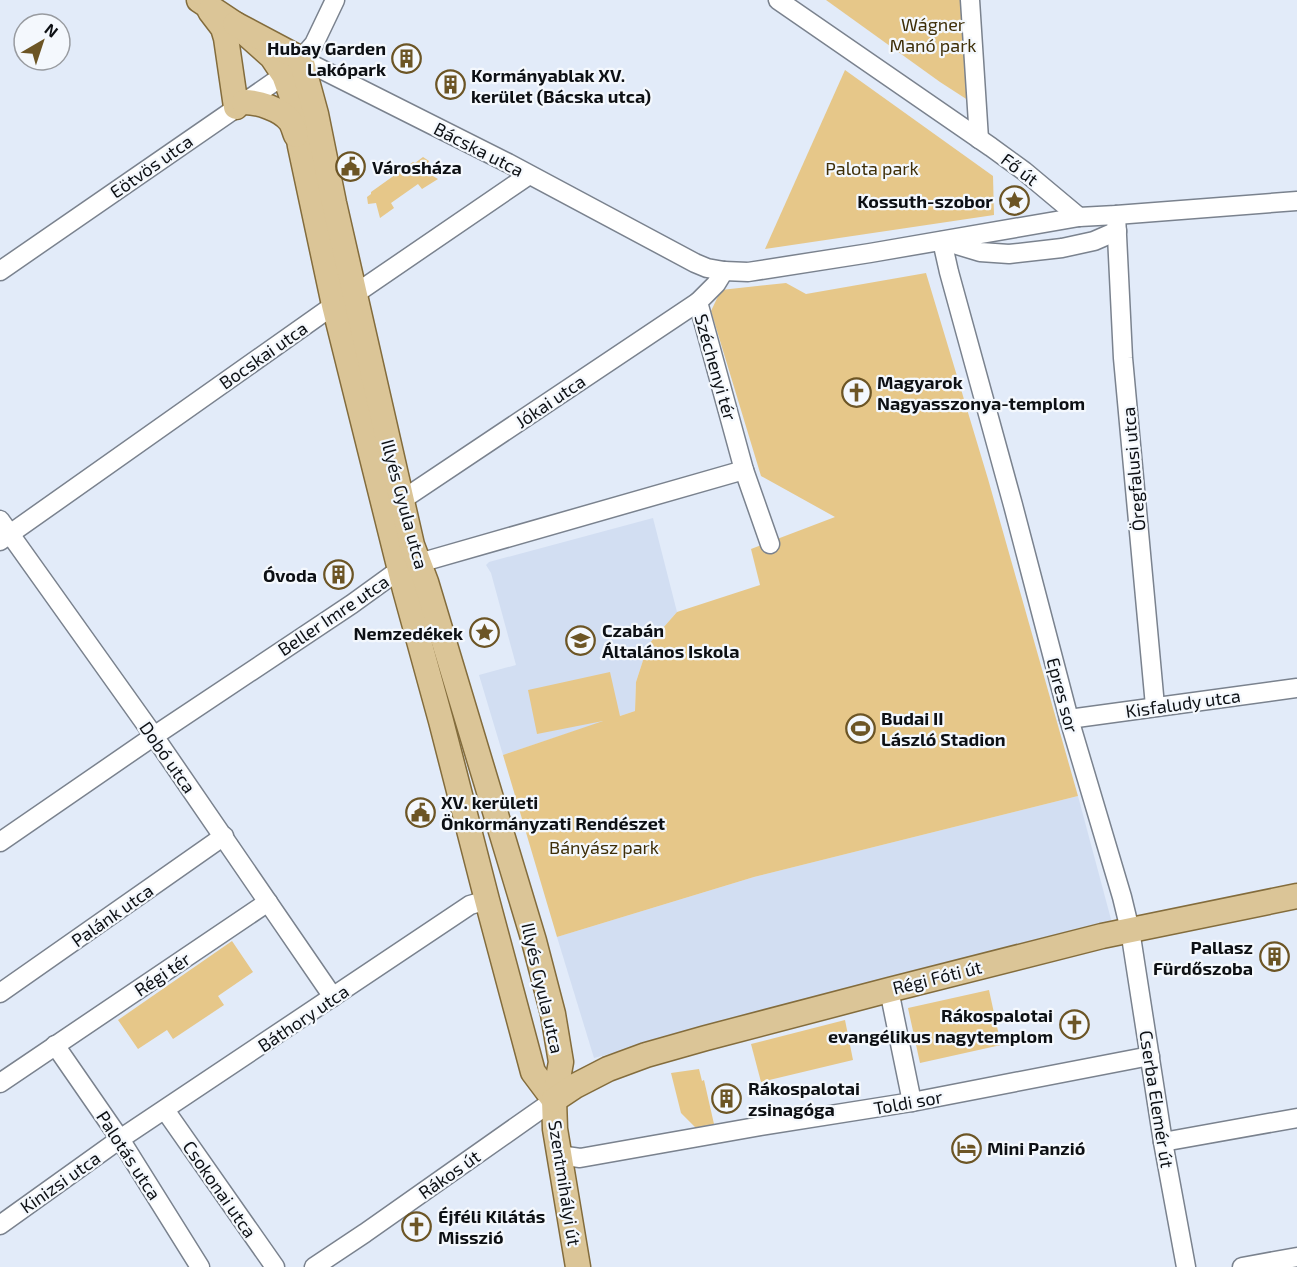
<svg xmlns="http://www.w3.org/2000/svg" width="1297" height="1267" font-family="'Exo 2',sans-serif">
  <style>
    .built { fill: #d2def2 }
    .green { fill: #e6c789 }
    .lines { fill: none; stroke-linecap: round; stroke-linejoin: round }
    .minor-casing { stroke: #7a828e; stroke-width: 21 }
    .major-casing { stroke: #836c3c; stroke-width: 27 }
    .minor { stroke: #fff; stroke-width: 18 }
    .major { stroke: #dbc597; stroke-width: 24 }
    .labels { text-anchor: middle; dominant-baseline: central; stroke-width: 4.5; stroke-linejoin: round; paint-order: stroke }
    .park-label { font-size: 18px; fill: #3e2e07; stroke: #f4f8fd }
    .poi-label { font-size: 18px; font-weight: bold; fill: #0d1014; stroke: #f4f8fd; text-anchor: start }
    .street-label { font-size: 18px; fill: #0d1014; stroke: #f4f8fd }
  </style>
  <rect width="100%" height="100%" fill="#e2ebf9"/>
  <g class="built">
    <path d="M 653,518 L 677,612 L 648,645 L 636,682 L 635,711 L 503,755 L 479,675 L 516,665 L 491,573 L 486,565 L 489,562 Z"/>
    <path d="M 1078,796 L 1112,923 L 594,1058 L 557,937 L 754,877 Z"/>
  </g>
  <g class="green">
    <path d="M 826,0 L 968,0 L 974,104 L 940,82 Z"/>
    <path d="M 845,70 L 993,176 L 994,215 L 765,249 Z"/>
    <path d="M 423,157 L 429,161 L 424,171 L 438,179 L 422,189 L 418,184 L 391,203 L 394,208 L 380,218 L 376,203 L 368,204 L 367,197 L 371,194 L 371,192 L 413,162 L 415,163 Z"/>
    <path d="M 926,273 L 988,479 L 1078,796 L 754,877 L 557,937 L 503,755 L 603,721 L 537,734 L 528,690 L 610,672 L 620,716 L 635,711 L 636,682 L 648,645 L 677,612 L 760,585 L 751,549 L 835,517 L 761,476 L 711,311 L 721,290 L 786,283 L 806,294 Z"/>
    <path d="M 232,941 L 253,972 L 218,996 L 224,1005 L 173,1039 L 167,1030 L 138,1049 L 118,1020 Z"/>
    <path d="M 989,990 L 1001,1045 L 920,1063 L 908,1008 Z"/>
    <path d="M 845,1020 L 853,1060 L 761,1082 L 751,1044 Z"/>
    <path d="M 699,1069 L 702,1081 L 704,1080 L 714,1124 L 696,1128 L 681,1113 L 671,1073 Z"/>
  </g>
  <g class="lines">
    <defs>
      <g id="minor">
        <path d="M 778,0 L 991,147 L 1024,171 L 1079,217"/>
        <path d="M 970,0 L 979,139"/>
        <path d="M 301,59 L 508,163 L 695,263 L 707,268 L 724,271 L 748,272 L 870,253 L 1079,217 L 1116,215 L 1297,201"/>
        <path d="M 1116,215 L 1123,358 L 1155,706"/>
        <path d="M 942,241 L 949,272 L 1013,505 L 1069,719 L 1122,897 L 1130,930 L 1163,1142 L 1186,1267"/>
        <path d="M 944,241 L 980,252 L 1009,254 L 1062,248 L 1094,241 L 1117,231"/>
        <path d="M 0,271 L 284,75 L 301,59 L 314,44 L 335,0"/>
        <path d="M 724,271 L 716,284 L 698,302 L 744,470 L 770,544"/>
        <path d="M 402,500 L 698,302"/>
        <path d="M 0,520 L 154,736 L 333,997"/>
        <path d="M 0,541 L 334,305 L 355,294 L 529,175"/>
        <path d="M 1069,719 L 1297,688"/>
        <path d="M 0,842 L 154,736 L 352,604 L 399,570 L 419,563 L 744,470"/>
        <path d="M 889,990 L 912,1102"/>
        <path d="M 0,993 L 224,836"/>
        <path d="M 55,1045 L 120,1139 L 200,1267"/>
        <path d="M 0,1083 L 268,902"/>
        <path d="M 165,1110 L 275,1267"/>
        <path d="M 1163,1142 L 1297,1118"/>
        <path d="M 559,1155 L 580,1158 L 761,1126 L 912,1102 L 1150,1056"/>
        <path d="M 0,1225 L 120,1139 L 470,905 L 487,900"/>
        <path d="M 314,1267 L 365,1233 L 554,1100"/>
        <path d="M 1242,1267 L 1297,1257"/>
      </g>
      <g id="major">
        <path d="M 199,0 L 235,24 L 272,57 L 284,75 L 292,97 L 300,146 L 334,305 L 405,590 L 441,721 L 487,900 L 533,1072 L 554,1100"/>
        <path d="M 210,11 L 223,28 L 226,38 L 236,107"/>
        <path d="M 235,24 L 301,59 L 316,114 L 334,203 L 412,545 L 426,582 L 534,941 L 553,1014 L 561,1062 L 554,1100 L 555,1129 L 578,1267"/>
        <path d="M 244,102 C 258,102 281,109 290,121 C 293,125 294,130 296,135"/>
        <path d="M 554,1100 L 575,1086 L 608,1069 L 646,1055 L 706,1038 L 889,990 L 1102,936 L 1297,896"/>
      </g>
    </defs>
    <use href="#minor" class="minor-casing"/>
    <use href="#major" class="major-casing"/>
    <use href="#minor" class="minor"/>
    <use href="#major" class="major"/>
  </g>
  <defs>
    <symbol id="building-ring" viewBox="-11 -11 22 22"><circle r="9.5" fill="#f4f8fd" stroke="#6c5525" stroke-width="1.5"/><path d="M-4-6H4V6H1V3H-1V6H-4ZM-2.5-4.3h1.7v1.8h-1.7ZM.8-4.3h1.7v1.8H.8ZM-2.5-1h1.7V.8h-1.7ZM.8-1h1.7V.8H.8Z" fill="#6c5525"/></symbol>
    <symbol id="civic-ring" viewBox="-11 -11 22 22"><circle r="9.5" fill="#f4f8fd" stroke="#6c5525" stroke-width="1.5"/><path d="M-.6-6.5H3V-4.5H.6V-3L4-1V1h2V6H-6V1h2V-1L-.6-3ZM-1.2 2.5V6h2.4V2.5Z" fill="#6c5525"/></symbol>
    <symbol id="sight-ring" viewBox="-11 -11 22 22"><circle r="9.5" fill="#f4f8fd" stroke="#6c5525" stroke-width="1.5"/><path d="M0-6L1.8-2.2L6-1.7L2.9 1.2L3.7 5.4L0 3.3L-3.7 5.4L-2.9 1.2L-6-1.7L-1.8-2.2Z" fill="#6c5525"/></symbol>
    <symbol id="church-ring" viewBox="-11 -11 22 22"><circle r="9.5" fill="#f4f8fd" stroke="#6c5525" stroke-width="1.5"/><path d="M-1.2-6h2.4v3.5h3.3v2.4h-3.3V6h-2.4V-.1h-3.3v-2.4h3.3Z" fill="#6c5525"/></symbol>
    <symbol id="school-ring" viewBox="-11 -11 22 22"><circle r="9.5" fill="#f4f8fd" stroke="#6c5525" stroke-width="1.5"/><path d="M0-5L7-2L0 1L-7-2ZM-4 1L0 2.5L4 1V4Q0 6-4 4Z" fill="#6c5525"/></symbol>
    <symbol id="stadium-ring" viewBox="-11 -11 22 22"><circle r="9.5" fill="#f4f8fd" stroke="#6c5525" stroke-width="1.5"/><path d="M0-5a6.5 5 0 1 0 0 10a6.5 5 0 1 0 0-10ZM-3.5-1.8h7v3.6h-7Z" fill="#6c5525"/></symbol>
    <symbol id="hotel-ring" viewBox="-11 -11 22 22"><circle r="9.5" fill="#f4f8fd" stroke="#6c5525" stroke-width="1.5"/><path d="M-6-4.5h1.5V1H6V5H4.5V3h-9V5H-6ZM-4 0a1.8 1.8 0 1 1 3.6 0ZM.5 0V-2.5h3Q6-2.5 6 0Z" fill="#6c5525"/></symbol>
  </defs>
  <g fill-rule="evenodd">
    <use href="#building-ring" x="390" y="42" width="33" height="33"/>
    <use href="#building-ring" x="434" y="68" width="33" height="33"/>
    <use href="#civic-ring" x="334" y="150" width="33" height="33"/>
    <use href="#sight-ring" x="998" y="184" width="33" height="33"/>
    <use href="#church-ring" x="840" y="376" width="33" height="33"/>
    <use href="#building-ring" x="322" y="558" width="33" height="33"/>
    <use href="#sight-ring" x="468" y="616" width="33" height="33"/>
    <use href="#school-ring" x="564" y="624" width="33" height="33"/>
    <use href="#stadium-ring" x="844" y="712" width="33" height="33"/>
    <use href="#civic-ring" x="404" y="796" width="33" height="33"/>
    <use href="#building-ring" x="1258" y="940" width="33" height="33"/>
    <use href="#church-ring" x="1058" y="1008" width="33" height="33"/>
    <use href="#building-ring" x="710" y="1082" width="33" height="33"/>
    <use href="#hotel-ring" x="950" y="1132" width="33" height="33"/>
    <use href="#church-ring" x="400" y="1210" width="33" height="33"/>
  </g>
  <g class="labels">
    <g class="park-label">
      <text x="933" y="24">Wágner<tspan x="933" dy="21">Manó park</tspan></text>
      <text x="872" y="168">Palota park</text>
      <text x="604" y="847">Bányász park</text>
    </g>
    <g class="poi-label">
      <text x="386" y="48" text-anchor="end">Hubay Garden<tspan x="386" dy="21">Lakópark</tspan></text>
      <text x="471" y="75">Kormányablak XV.<tspan x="471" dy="21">kerület (Bácska utca)</tspan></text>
      <text x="372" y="167">Városháza</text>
      <text x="993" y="201" text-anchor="end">Kossuth-szobor</text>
      <text x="877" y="382">Magyarok<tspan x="877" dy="21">Nagyasszonya-templom</tspan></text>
      <text x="317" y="575" text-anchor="end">Óvoda</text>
      <text x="602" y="630">Czabán<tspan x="602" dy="21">Általános Iskola</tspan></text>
      <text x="463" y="633" text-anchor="end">Nemzedékek</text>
      <text x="881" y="718">Budai II<tspan x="881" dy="21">László Stadion</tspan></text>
      <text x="441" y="802">XV. kerületi<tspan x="441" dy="21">Önkormányzati Rendészet</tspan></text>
      <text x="1253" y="947" text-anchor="end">Pallasz<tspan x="1253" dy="21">Fürdőszoba</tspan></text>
      <text x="1053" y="1015" text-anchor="end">Rákospalotai<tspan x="1053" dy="21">evangélikus nagytemplom</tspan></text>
      <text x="748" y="1088">Rákospalotai<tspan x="748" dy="21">zsinagóga</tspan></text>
      <text x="987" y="1148">Mini Panzió</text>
      <text x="438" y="1216">Éjféli Kilátás<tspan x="438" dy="21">Misszió</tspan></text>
    </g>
    <g class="street-label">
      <text transform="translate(479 149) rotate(27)">Bácska utca</text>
      <text transform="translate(151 166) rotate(-35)">Eötvös utca</text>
      <text transform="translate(1020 169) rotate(37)">Fő út</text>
      <text transform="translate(263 355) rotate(-35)">Bocskai utca</text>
      <text transform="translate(716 367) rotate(74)">Széchenyi tér</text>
      <text transform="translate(550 401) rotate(-34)">Jókai utca</text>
      <text transform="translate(1133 469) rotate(-95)">Öregfalusi utca</text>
      <text transform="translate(405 504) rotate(75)">Illyés Gyula utca</text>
      <text transform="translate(333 615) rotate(-34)">Beller Imre utca</text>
      <text transform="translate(1063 695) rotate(75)">Epres sor</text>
      <text transform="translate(1183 703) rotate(-8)">Kisfaludy utca</text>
      <text transform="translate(168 757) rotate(55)">Dobó utca</text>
      <text transform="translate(112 915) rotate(-35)">Palánk utca</text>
      <text transform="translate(162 974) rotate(-34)">Régi tér</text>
      <text transform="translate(937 977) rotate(-14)">Régi Fóti út</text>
      <text transform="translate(543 988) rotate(77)">Illyés Gyula utca</text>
      <text transform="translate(303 1018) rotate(-34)">Báthory utca</text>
      <text transform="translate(1157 1099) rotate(81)">Cserba Elemér út</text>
      <text transform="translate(908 1102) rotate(-10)">Toldi sor</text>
      <text transform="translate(129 1155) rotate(57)">Palotás utca</text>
      <text transform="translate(449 1174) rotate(-35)">Rákos út</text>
      <text transform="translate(60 1182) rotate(-35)">Kinizsi utca</text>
      <text transform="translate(565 1183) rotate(81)">Szentmihályi út</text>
      <text transform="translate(220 1189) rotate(55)">Csokonai utca</text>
    </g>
  </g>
  <g transform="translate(42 42) rotate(39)"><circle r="28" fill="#f4f8fd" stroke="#989ba0" stroke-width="1.5"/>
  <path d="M0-4.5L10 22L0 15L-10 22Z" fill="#6c5525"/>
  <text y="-9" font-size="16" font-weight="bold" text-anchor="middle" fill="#0d1014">N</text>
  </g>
</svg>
